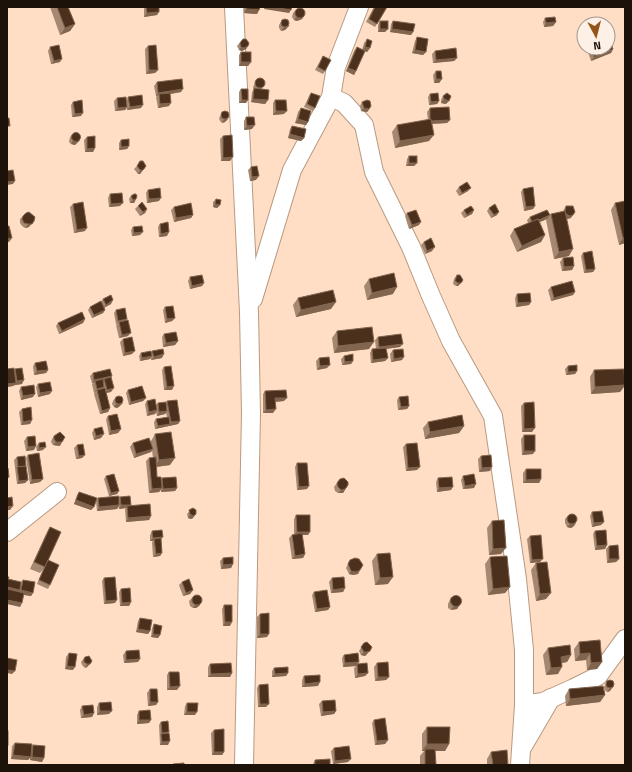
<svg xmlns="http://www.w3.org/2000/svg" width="632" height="772" font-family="'Titillium Web',sans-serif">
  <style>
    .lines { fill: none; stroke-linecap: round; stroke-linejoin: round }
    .minor-casing { stroke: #b89a82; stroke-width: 20 }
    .minor { stroke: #fff; stroke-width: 18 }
    .wall { fill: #a58871 }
    .shaded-wall { fill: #81654f }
    .building { fill: #4b311d; stroke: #81654f }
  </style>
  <rect width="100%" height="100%" fill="#ffdec5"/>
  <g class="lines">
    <defs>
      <g id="minor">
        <path d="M 234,7 L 249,312 L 251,414 L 244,765"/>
        <path d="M 331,97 L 344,103 L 364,125 L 374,172 L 411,247 L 431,296 L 451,341 L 493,416 L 517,579 L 524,650 L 524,705 L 520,765"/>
        <path d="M 253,299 L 292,170 L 331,97 L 336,67 L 359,7"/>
        <path d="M 7,532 L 57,492"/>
        <path d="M 524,705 L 543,702 L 574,688 L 598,676 L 625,639"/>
        <path d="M 523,746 L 551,698"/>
      </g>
    </defs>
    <use href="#minor" class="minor-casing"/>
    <use href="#minor" class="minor"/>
  </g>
  <g class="wall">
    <path d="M 50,7 L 68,7 L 75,24 L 70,31 L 60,35 Z"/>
    <path d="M 145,7 L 159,7 L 157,15 L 144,17 L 144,9 Z"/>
    <path d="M 244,7 L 260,7 L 259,10 L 257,14 L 244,13 Z"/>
    <path d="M 374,7 L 387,7 L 375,27 L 366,22 Z"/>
    <path d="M 296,10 L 304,16 L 302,19 L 297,21 L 294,20 L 292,17 L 293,13 Z"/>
    <path d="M 545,18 L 556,22 L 553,26 L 544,27 L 543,22 Z"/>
    <path d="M 380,21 L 388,29 L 385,32 L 378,32 L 378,25 Z"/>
    <path d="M 393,21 L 413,32 L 411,35 L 390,32 L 391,24 Z"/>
    <path d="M 281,22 L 287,28 L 285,30 L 281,31 L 279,28 L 279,25 Z"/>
    <path d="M 417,37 L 426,52 L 423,55 L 412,53 L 415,41 Z"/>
    <path d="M 243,39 L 248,46 L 246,49 L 242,51 L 239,50 L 237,46 Z"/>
    <path d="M 367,39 L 370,48 L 367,52 L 365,51 L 356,71 L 354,75 L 346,71 L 354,51 L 357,47 L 362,50 L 364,43 Z"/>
    <path d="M 148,46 L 158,70 L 155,73 L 146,74 L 145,49 Z"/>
    <path d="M 50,47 L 60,62 L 51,64 L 48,51 Z"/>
    <path d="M 590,48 L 613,49 L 611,53 L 591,61 L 588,52 Z"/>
    <path d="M 435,51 L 457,58 L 454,61 L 433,63 L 432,54 Z"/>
    <path d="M 241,52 L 251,62 L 248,66 L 239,66 L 239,55 Z"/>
    <path d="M 323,56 L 325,71 L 323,74 L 315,70 Z"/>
    <path d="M 436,71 L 442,79 L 439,83 L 434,83 L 433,75 Z"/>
    <path d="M 258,78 L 262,89 L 268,100 L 265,104 L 251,102 L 252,92 L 254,89 L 253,87 Z"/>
    <path d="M 157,82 L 181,92 L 170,94 L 169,106 L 158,108 L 156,97 L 157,96 L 156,96 L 154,86 Z"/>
    <path d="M 241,89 L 246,103 L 239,103 L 239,92 Z"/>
    <path d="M 311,93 L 315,108 L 313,111 L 304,107 L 309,96 Z"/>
    <path d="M 430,94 L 439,101 L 437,104 L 429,105 L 428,97 Z"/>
    <path d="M 443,96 L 446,104 L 441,103 L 441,100 Z"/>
    <path d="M 128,97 L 141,108 L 127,110 L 127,108 L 125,110 L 115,111 L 114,101 L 117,98 L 127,100 Z"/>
    <path d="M 275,100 L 284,114 L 273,115 L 273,103 Z"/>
    <path d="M 73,102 L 81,116 L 72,117 L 71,105 Z"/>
    <path d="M 362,102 L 369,110 L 367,112 L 361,111 L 360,106 Z"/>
    <path d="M 301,108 L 308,122 L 306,125 L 295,123 L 298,112 Z"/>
    <path d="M 430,108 L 450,120 L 447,123 L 432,124 L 429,141 L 395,148 L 392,132 L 397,125 L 428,120 L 427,112 Z"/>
    <path d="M 223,112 L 230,116 L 225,122 L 222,123 L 220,121 L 219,118 Z"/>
    <path d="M 246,117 L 252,129 L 244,130 L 244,121 Z"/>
    <path d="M 292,126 L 304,138 L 301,141 L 288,138 L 290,129 Z"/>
    <path d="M 73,134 L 80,140 L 75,145 L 71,144 L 69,142 L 70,137 Z"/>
    <path d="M 223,136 L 230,161 L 221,161 L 220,139 Z"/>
    <path d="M 87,137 L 95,148 L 93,152 L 85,152 L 84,140 Z"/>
    <path d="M 121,140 L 129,146 L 127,149 L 119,150 L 119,143 Z"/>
    <path d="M 409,156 L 417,163 L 414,166 L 406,166 L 407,159 Z"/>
    <path d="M 137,166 L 146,166 L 140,174 L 138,174 L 134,169 Z"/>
    <path d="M 251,167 L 256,180 L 250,181 L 248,170 Z"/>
    <path d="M 459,187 L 468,191 L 459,196 L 456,191 Z"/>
    <path d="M 523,189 L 535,206 L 533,209 L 524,211 L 521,192 Z"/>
    <path d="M 148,190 L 159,201 L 147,203 L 146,193 Z"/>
    <path d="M 110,194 L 120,206 L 109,207 L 108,198 Z"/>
    <path d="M 131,196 L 136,199 L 134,203 L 130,203 L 129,199 Z"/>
    <path d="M 216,199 L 220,205 L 217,208 L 213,207 L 213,202 Z"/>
    <path d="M 615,203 L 625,243 L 619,245 L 611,210 Z"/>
    <path d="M 73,204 L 85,231 L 74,233 L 70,207 Z"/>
    <path d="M 138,206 L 147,209 L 145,213 L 140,216 L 135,209 Z"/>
    <path d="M 566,206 L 571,218 L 567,219 L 569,256 L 554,259 L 546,220 L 547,219 L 540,222 L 545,235 L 541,242 L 517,252 L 510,236 L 514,229 L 528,223 L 527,220 L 530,217 L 550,215 L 551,214 L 563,211 Z"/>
    <path d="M 174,207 L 193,215 L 191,218 L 174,222 L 171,210 Z"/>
    <path d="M 489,208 L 497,215 L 491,218 L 487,211 Z"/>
    <path d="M 464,210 L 474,210 L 472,214 L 464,218 L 461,213 Z"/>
    <path d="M 407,213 L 419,225 L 409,229 L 405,216 Z"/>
    <path d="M 23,216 L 29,227 L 25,228 L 22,226 L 20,223 L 20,219 Z"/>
    <path d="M 160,224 L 167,236 L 159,237 L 158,227 Z"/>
    <path d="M 133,227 L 140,235 L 132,236 L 131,230 Z"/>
    <path d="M 424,242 L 432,251 L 425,254 L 421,245 Z"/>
    <path d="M 583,253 L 595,269 L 593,272 L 584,273 L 581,256 Z"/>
    <path d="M 563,258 L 574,266 L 572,270 L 562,271 L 560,262 Z"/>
    <path d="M 457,275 L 463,280 L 458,286 L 456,286 L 453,284 L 454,279 Z"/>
    <path d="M 190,277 L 204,283 L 202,286 L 190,289 L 188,281 Z"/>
    <path d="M 369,279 L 393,294 L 367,300 L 364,286 Z"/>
    <path d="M 551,287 L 575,292 L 573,295 L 551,301 L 548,290 Z"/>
    <path d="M 517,294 L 531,302 L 529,305 L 516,307 L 515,298 Z"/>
    <path d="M 298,298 L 331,309 L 296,317 L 293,305 Z"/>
    <path d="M 103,299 L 111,304 L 104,308 L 105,310 L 103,313 L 92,318 L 88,310 L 90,307 L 101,302 Z"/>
    <path d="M 165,307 L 175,318 L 172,321 L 165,323 L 163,310 Z"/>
    <path d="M 116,310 L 127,320 L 128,336 L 119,338 L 116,325 L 117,324 L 116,324 L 114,313 Z"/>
    <path d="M 85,319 L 83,323 L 59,334 L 56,326 L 58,323 Z"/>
    <path d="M 337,331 L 369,349 L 334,353 L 332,338 Z"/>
    <path d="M 164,334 L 178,341 L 175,345 L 163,347 L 162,337 Z"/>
    <path d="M 378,337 L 400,347 L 386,349 L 388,358 L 385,361 L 371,363 L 370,353 L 372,349 L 376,349 L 375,340 Z"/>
    <path d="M 123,339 L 132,354 L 123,356 L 120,342 Z"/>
    <path d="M 393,350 L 402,360 L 391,362 L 390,354 Z"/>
    <path d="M 152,351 L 162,358 L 151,360 L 151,358 L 150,359 L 140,361 L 139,356 L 141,353 L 152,352 Z"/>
    <path d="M 344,356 L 353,361 L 351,364 L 342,365 L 341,359 Z"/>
    <path d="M 319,358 L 327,368 L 317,370 L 316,361 Z"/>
    <path d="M 35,363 L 48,370 L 46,373 L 34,375 L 33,366 Z"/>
    <path d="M 568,366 L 577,371 L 575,374 L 566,375 L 565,369 Z"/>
    <path d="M 164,367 L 172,390 L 164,390 L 162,370 Z"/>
    <path d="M 7,369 L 14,371 L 15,369 L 22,384 L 15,385 L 13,386 L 7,387 Z"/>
    <path d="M 594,370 L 625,386 L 620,392 L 591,394 L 590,377 Z"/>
    <path d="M 93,373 L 111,377 L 111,392 L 106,393 L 110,408 L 108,412 L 100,414 L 94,394 L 95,392 L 94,393 L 92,384 L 93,383 L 92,383 L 90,376 Z"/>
    <path d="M 38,384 L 50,394 L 38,397 L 36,387 Z"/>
    <path d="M 21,387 L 33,397 L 21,400 L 19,391 Z"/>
    <path d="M 128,390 L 146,398 L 143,401 L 129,405 L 126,393 Z"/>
    <path d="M 265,391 L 284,401 L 275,402 L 273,413 L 263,413 L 263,394 Z"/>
    <path d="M 399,397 L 409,406 L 407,409 L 398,410 L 397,400 Z"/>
    <path d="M 115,398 L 120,406 L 117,408 L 114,407 L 112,404 L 113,401 Z"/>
    <path d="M 147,401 L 156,405 L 158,403 L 166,403 L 167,401 L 180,421 L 178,424 L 155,429 L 154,422 L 156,419 L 167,417 L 166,413 L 165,414 L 157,416 L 156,412 L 155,414 L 147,416 L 145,404 Z"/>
    <path d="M 524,403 L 532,432 L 522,432 L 521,406 Z"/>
    <path d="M 22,409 L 32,420 L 30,424 L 21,425 L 19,412 Z"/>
    <path d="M 108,416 L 121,429 L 118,433 L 109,435 L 106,419 Z"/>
    <path d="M 428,422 L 464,426 L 459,433 L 425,439 L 423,428 Z"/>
    <path d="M 94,429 L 101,438 L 94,440 L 92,433 Z"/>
    <path d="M 155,434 L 170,465 L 156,467 L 157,477 L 161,480 L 162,478 L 177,488 L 175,491 L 161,492 L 161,490 L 159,492 L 149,493 L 146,461 L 149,458 L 153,458 L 152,450 L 151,452 L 134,458 L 130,447 L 133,443 L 151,441 Z"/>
    <path d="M 524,435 L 533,454 L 522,455 L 521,439 Z"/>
    <path d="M 54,436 L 60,446 L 53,445 L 51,442 L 52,439 Z"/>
    <path d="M 27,437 L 34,450 L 26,451 L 24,441 Z"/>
    <path d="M 39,443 L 43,450 L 37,451 L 36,447 Z"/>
    <path d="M 406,444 L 417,470 L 406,471 L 403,447 Z"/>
    <path d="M 77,445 L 85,455 L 82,458 L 76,459 L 74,448 Z"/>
    <path d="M 28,455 L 43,479 L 40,482 L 30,484 L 26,458 Z"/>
    <path d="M 481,456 L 490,471 L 479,472 L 478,459 Z"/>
    <path d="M 17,457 L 26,466 L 28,480 L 25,483 L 17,484 L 14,460 Z"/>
    <path d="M 297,463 L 307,489 L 297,490 L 295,467 Z"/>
    <path d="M 526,469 L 541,479 L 539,483 L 523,483 L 523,473 Z"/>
    <path d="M 106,476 L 119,491 L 117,494 L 109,496 L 104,479 Z"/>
    <path d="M 463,476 L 474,488 L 463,489 L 461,480 Z"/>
    <path d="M 438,478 L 451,490 L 437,492 L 436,482 Z"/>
    <path d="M 340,479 L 348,485 L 343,493 L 338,493 L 335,491 L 334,487 Z"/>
    <path d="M 79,492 L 94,507 L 91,510 L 74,504 L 77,495 Z"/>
    <path d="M 120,497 L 130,506 L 151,516 L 149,520 L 126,522 L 125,509 L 126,508 L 119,509 L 119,507 L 117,509 L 97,511 L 96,501 L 98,498 L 119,499 Z"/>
    <path d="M 191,509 L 193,518 L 191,519 L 188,518 L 187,514 Z"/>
    <path d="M 592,512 L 604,522 L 601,525 L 592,527 L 590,516 Z"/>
    <path d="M 296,515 L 308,535 L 302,535 L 305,554 L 303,558 L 292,559 L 289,538 L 292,535 L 294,534 L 294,519 Z"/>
    <path d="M 568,516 L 574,526 L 571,528 L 567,527 L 565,523 L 565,519 Z"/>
    <path d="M 492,521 L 501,554 L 489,555 L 487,528 Z"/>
    <path d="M 50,527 L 48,560 L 50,585 L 48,589 L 37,584 L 43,569 L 40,573 L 30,569 L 46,534 Z"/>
    <path d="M 152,531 L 162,553 L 160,556 L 153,557 L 152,542 L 153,541 L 150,541 L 150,535 Z"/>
    <path d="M 595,531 L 607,545 L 605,549 L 595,550 L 593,534 Z"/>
    <path d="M 530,536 L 540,562 L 530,563 L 527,539 Z"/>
    <path d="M 609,546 L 619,559 L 616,562 L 607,563 L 606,549 Z"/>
    <path d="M 377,554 L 388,584 L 375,585 L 372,561 Z"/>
    <path d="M 490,557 L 510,587 L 505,593 L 488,595 L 485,564 Z"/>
    <path d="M 223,558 L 233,564 L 231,568 L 221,569 L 220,561 Z"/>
    <path d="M 350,560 L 360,570 L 358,574 L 353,575 L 349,574 L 346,568 Z"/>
    <path d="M 536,563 L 546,599 L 536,601 L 531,570 Z"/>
    <path d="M 104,578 L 115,603 L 104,604 L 102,581 Z"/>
    <path d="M 332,578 L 345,588 L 343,592 L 331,593 L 329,582 Z"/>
    <path d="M 8,579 L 21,582 L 23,580 L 33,593 L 31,596 L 24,595 L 20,607 Z"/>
    <path d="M 182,582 L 193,590 L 190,594 L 183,596 L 179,585 Z"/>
    <path d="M 121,589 L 131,602 L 129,606 L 120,606 L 119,592 Z"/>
    <path d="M 314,592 L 330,607 L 328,610 L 315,612 L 312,595 Z"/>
    <path d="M 451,597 L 461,603 L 457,609 L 451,610 L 448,608 L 448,604 Z"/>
    <path d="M 192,598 L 201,603 L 199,606 L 196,608 L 193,608 L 190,606 L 189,601 Z"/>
    <path d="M 224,605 L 230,626 L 223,626 L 222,609 Z"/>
    <path d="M 260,614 L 267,637 L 257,638 L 257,617 Z"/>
    <path d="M 140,618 L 150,631 L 148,634 L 136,632 L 138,621 Z"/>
    <path d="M 154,624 L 160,635 L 158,638 L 151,637 L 152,628 Z"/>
    <path d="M 579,642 L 602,662 L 597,669 L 587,670 L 586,660 L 575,661 L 574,649 Z"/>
    <path d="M 364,643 L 367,654 L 365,656 L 361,655 L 359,651 Z"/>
    <path d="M 548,648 L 571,655 L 567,662 L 562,663 L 558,674 L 546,675 L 543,655 Z"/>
    <path d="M 126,651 L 138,662 L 124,663 L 123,655 Z"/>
    <path d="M 69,653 L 73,670 L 65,669 L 66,657 Z"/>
    <path d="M 344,655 L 368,673 L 365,676 L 355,678 L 354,668 L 356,666 L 343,667 L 342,658 Z"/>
    <path d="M 85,657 L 92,661 L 87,667 L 85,668 L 82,665 L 81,662 Z"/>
    <path d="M 377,663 L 389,677 L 386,680 L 375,681 L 374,667 Z"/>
    <path d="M 210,664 L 232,673 L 230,677 L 208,677 L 208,667 Z"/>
    <path d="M 274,668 L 288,673 L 286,676 L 272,677 L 272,671 Z"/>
    <path d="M 169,672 L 177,690 L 167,690 L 167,675 Z"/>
    <path d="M 304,676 L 318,686 L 302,687 L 302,680 Z"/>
    <path d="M 610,680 L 610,691 L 607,692 L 605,690 L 604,688 L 605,695 L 600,702 L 566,706 L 565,696 L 569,689 L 604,687 L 607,681 Z"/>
    <path d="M 259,685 L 266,707 L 258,707 L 257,688 Z"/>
    <path d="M 150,689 L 158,702 L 156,705 L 148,706 L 147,693 Z"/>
    <path d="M 322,701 L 336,711 L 334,714 L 321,716 L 319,704 Z"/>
    <path d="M 99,703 L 109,714 L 97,715 L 97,707 Z"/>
    <path d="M 187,703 L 195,715 L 184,715 L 185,706 Z"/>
    <path d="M 82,706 L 94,713 L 92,717 L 81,718 L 80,710 Z"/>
    <path d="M 139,711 L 149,723 L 137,724 L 137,715 Z"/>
    <path d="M 374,720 L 388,740 L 385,744 L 375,745 L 372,723 Z"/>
    <path d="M 161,722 L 169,732 L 168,733 L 168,745 L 160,745 L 159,725 Z"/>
    <path d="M 427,727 L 449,744 L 445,751 L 435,751 L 436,765 L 420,765 L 420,756 L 424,751 L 422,751 L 422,734 Z"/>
    <path d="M 214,730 L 224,752 L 222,755 L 212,755 L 211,733 Z"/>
    <path d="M 15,743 L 32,747 L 33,745 L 44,758 L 42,762 L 30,760 L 30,758 L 28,760 L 11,759 L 12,746 Z"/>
    <path d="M 334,748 L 348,762 L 333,764 L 331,751 Z"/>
    <path d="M 491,752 L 508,765 L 487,765 L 487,759 Z"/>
    <path d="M 315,760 L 330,765 L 313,765 L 313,764 Z"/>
  </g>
  <g class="shaded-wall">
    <path d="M 265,7 L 272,7 L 291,10 L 289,13 L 264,9 Z"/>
    <path d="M 246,9 L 259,10 L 257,14 L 244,13 Z"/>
    <path d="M 159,12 L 157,15 L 144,17 L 147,13 Z"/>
    <path d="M 297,16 L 304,16 L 302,19 L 297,21 L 294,20 Z"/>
    <path d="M 556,22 L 553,26 L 544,27 L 546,23 Z"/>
    <path d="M 75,24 L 70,31 L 60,35 L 65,28 Z"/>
    <path d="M 290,25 L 285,30 L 281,31 L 284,27 Z"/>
    <path d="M 380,29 L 388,29 L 385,32 L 378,32 Z"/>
    <path d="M 392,29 L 413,32 L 411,35 L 390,32 Z"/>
    <path d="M 248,46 L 246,49 L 242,51 L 239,50 L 241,47 Z"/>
    <path d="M 365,47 L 370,48 L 367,52 L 362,50 Z"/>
    <path d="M 613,49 L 611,53 L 591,61 L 594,57 Z"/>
    <path d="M 415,50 L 426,52 L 423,55 L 412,53 Z"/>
    <path d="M 457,58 L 454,61 L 433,63 L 436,60 Z"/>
    <path d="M 62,59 L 60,62 L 51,64 L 54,61 Z"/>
    <path d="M 241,62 L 251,62 L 248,66 L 239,66 Z"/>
    <path d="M 348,68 L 356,71 L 354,75 L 346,71 Z"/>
    <path d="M 149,70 L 158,70 L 155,73 L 146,74 Z"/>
    <path d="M 436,79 L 442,79 L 439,83 L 434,83 Z"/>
    <path d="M 183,89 L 181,92 L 159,96 L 159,94 L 157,96 L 156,96 L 158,93 Z"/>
    <path d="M 253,99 L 268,100 L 265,104 L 251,102 Z"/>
    <path d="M 444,99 L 449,101 L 446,104 L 441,103 Z"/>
    <path d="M 242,100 L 248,100 L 246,103 L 239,103 Z"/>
    <path d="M 439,101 L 437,104 L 429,105 L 431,102 Z"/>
    <path d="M 171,103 L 169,106 L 158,108 L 160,104 Z"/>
    <path d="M 143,105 L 141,108 L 127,110 L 130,107 Z"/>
    <path d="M 371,106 L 367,112 L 361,111 L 364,108 Z"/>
    <path d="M 127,107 L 125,110 L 115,111 L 118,108 Z"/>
    <path d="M 276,111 L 287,111 L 284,114 L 273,115 Z"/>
    <path d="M 83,113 L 81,116 L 72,117 L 75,114 Z"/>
    <path d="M 224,119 L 228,119 L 225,122 L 222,123 Z"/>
    <path d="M 298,119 L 308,122 L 306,125 L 295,123 Z"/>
    <path d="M 450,120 L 447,123 L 428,124 L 430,121 Z"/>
    <path d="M 255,125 L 252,129 L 244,130 L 247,126 Z"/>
    <path d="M 290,134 L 304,138 L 301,141 L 288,138 Z"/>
    <path d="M 434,135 L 429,141 L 395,148 L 400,141 Z"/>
    <path d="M 73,140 L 80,140 L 75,145 L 71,144 Z"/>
    <path d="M 129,146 L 127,149 L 119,150 L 121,147 Z"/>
    <path d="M 95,148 L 93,152 L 85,152 L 87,149 Z"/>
    <path d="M 233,157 L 230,161 L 221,161 L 223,158 Z"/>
    <path d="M 409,163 L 417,163 L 414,166 L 406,166 Z"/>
    <path d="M 146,166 L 140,174 L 138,174 L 140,170 Z"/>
    <path d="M 259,176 L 256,180 L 250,181 L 252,177 Z"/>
    <path d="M 15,181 L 13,184 L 7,185 L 7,182 Z"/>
    <path d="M 471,188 L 468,191 L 459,196 L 462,193 Z"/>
    <path d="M 161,198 L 159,201 L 147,203 L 149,199 Z"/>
    <path d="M 136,199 L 134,203 L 130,203 L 133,200 Z"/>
    <path d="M 123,203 L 120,206 L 109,207 L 111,204 Z"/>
    <path d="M 215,204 L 220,205 L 217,208 L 213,207 Z"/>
    <path d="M 535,206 L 533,209 L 524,211 L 526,207 Z"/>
    <path d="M 147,209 L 145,213 L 140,216 L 143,212 Z"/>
    <path d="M 474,210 L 472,214 L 464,218 L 467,215 Z"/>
    <path d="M 499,212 L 497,215 L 491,218 L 494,215 Z"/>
    <path d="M 193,215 L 191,218 L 174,222 L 176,218 Z"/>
    <path d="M 566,215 L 573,215 L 571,218 L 567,219 L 564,218 Z"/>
    <path d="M 550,216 L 547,219 L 530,226 L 532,223 Z"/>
    <path d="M 34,221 L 29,227 L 25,228 L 28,224 Z"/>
    <path d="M 421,222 L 419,225 L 409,229 L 412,225 Z"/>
    <path d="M 87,228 L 85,231 L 74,233 L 77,230 Z"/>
    <path d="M 143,232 L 140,235 L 132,236 L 134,233 Z"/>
    <path d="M 169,232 L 167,236 L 159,237 L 161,234 Z"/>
    <path d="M 545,235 L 541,242 L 517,252 L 522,246 Z"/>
    <path d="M 12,238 L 9,242 L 7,242 L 7,239 Z"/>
    <path d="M 623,238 L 625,238 L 625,243 L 619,245 Z"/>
    <path d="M 435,247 L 432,251 L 425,254 L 427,251 Z"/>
    <path d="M 573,249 L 569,256 L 554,259 L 559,252 Z"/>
    <path d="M 574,266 L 572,270 L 562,271 L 564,267 Z"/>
    <path d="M 595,269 L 593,272 L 584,273 L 586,270 Z"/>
    <path d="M 204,283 L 202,286 L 190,289 L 192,286 Z"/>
    <path d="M 458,283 L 461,283 L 458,286 L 456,286 Z"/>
    <path d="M 397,287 L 393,294 L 367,300 L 372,293 Z"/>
    <path d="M 575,292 L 573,295 L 551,301 L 554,298 Z"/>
    <path d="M 113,300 L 111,304 L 103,308 L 106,305 Z"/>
    <path d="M 336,302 L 331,309 L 296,317 L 301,310 Z"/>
    <path d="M 531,302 L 529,305 L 516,307 L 518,303 Z"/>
    <path d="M 105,310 L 103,313 L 92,318 L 94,315 Z"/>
    <path d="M 175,318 L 172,321 L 165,323 L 167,319 Z"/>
    <path d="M 85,319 L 83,323 L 59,334 L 62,331 Z"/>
    <path d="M 131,333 L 128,336 L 119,338 L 122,335 Z"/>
    <path d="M 178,341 L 175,345 L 163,347 L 166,343 Z"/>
    <path d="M 374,342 L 369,349 L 334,353 L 338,346 Z"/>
    <path d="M 403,344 L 400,347 L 376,350 L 379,347 Z"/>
    <path d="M 135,351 L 132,354 L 123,356 L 125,353 Z"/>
    <path d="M 164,354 L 162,358 L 151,360 L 154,357 Z"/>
    <path d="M 152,356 L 150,359 L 140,361 L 142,358 Z"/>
    <path d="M 404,357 L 402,360 L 391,362 L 394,359 Z"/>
    <path d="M 388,358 L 385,361 L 371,363 L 373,360 Z"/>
    <path d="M 353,361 L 351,364 L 342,365 L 345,362 Z"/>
    <path d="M 330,365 L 327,368 L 317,370 L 320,366 Z"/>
    <path d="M 48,370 L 46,373 L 34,375 L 37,371 Z"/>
    <path d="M 577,371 L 575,374 L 566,375 L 568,372 Z"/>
    <path d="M 112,376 L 110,380 L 104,379 L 103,381 L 95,381 L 93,383 L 92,383 L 94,380 Z"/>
    <path d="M 24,380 L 22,384 L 15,385 L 13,386 L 7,387 L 7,384 L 16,383 L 17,381 Z"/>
    <path d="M 625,385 L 620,392 L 591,394 L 595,387 Z"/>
    <path d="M 174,386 L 172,390 L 164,390 L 167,387 Z"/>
    <path d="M 104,387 L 102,391 L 97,390 L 94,393 L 97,389 Z"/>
    <path d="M 114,388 L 111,392 L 105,393 L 107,390 Z"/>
    <path d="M 52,391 L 50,394 L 38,397 L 40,393 Z"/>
    <path d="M 35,394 L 33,397 L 21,400 L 23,396 Z"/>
    <path d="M 146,398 L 143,401 L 129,405 L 131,402 Z"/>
    <path d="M 275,398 L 287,398 L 284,401 L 273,402 Z"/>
    <path d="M 123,403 L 120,406 L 117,408 L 114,407 L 116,404 Z"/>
    <path d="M 409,406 L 407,409 L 398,410 L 401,407 Z"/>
    <path d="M 110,408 L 108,412 L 100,414 L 102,411 Z"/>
    <path d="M 276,409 L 273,413 L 263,413 L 266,410 Z"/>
    <path d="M 157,410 L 155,414 L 147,416 L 149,412 Z"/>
    <path d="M 167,411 L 165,414 L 157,416 L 159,412 Z"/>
    <path d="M 32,420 L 30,424 L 21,425 L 23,422 Z"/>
    <path d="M 180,421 L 178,424 L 155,429 L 158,426 L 170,424 L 171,422 Z"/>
    <path d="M 464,426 L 459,433 L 425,439 L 430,432 Z"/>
    <path d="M 535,428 L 532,432 L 522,432 L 524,429 Z"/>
    <path d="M 121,429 L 118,433 L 109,435 L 111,431 Z"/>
    <path d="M 104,434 L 101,438 L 94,440 L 96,436 Z"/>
    <path d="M 56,442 L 62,442 L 60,446 L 53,445 Z"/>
    <path d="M 36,446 L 34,450 L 26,451 L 28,447 Z"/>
    <path d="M 46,447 L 43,450 L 37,451 L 39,448 Z"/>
    <path d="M 153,449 L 151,452 L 134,458 L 136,454 Z"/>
    <path d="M 524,451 L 535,451 L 533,454 L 522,455 Z"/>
    <path d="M 85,455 L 82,458 L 76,459 L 79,456 Z"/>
    <path d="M 175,458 L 170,465 L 155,467 L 159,460 Z"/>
    <path d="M 420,467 L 417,470 L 406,471 L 408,468 Z"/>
    <path d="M 492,467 L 490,471 L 479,472 L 482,468 Z"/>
    <path d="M 43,479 L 40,482 L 30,484 L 32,480 Z"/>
    <path d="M 541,479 L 539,483 L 523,483 L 526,480 Z"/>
    <path d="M 28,480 L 25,483 L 17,484 L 19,481 Z"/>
    <path d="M 476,484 L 474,488 L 463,489 L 465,486 Z"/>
    <path d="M 348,485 L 343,493 L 338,493 L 341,490 Z"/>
    <path d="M 309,486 L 307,489 L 297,490 L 299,487 Z"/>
    <path d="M 453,487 L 451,490 L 437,492 L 439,488 Z"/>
    <path d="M 162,488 L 159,492 L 149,493 L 152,489 Z"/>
    <path d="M 177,488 L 175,491 L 161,492 L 163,489 Z"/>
    <path d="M 119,491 L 117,494 L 109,496 L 111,493 Z"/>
    <path d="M 76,500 L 94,507 L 91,510 L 74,504 Z"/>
    <path d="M 119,505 L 117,509 L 97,511 L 99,507 Z"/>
    <path d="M 121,505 L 131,505 L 128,508 L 127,506 L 126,508 L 119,509 Z"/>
    <path d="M 13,506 L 10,510 L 7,510 L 7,507 Z"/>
    <path d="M 190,514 L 196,514 L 193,518 L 191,519 L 188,518 Z"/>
    <path d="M 151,516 L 149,520 L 126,522 L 128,518 Z"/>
    <path d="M 604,522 L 601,525 L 592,527 L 594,523 Z"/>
    <path d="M 576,523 L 574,526 L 571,528 L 567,527 L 570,524 Z"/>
    <path d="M 297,532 L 310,532 L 308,535 L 294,535 Z"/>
    <path d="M 163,537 L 160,540 L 154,539 L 153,541 L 150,541 L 153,538 Z"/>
    <path d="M 607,545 L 605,549 L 595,550 L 597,546 Z"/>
    <path d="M 506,548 L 501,554 L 489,555 L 493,549 Z"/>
    <path d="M 162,553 L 160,556 L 153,557 L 156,554 Z"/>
    <path d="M 305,554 L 303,558 L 292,559 L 295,556 Z"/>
    <path d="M 543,559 L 540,562 L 530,563 L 532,560 Z"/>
    <path d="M 609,559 L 619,559 L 616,562 L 607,563 Z"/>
    <path d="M 233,564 L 231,568 L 221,569 L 223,565 Z"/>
    <path d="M 360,570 L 358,574 L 353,575 L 349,574 L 351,571 Z"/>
    <path d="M 393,577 L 388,584 L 375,585 L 380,578 Z"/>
    <path d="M 7,587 L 20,590 L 18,593 L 7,591 Z"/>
    <path d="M 510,587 L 505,593 L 488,595 L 493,589 Z"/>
    <path d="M 345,588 L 343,592 L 331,593 L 333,590 Z"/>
    <path d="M 21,590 L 33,593 L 31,596 L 18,594 Z"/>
    <path d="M 193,590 L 190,594 L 183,596 L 186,593 Z"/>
    <path d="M 551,593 L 546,599 L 536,601 L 540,594 Z"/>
    <path d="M 7,600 L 22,603 L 20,607 L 7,604 Z"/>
    <path d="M 117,600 L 115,603 L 104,604 L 106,601 Z"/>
    <path d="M 131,602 L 129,606 L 120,606 L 122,603 Z"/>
    <path d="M 201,603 L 199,606 L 196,608 L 193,608 L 195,605 Z"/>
    <path d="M 459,606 L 457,609 L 451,610 L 453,607 Z"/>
    <path d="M 330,607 L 328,610 L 315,612 L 317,609 Z"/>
    <path d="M 225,622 L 232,622 L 230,626 L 223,626 Z"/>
    <path d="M 138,629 L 150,631 L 148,634 L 136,632 Z"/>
    <path d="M 153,634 L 160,635 L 158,638 L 151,637 Z"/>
    <path d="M 260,634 L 269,634 L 267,637 L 257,638 Z"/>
    <path d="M 370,651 L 365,656 L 361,655 L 364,652 Z"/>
    <path d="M 590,653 L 586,660 L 575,661 L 580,654 Z"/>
    <path d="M 571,655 L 567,662 L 556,664 L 561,657 Z"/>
    <path d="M 140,659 L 138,662 L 124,663 L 126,660 Z"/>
    <path d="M 359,662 L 356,666 L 343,667 L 345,663 Z"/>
    <path d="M 602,662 L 597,669 L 587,670 L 591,663 Z"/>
    <path d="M 87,664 L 90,664 L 87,667 L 85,668 Z"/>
    <path d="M 67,666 L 75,667 L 73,670 L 65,669 Z"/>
    <path d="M 562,667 L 558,674 L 546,675 L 551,668 Z"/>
    <path d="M 7,670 L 15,671 L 12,674 L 7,673 Z"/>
    <path d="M 232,673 L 230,677 L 208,677 L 211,674 Z"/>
    <path d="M 288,673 L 286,676 L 272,677 L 275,674 Z"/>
    <path d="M 368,673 L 365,676 L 355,678 L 358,674 Z"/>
    <path d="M 378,677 L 389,677 L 386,680 L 375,681 Z"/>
    <path d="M 320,682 L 318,686 L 302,687 L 305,684 Z"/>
    <path d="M 180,686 L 177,690 L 167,690 L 170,687 Z"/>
    <path d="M 613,687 L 610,691 L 607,692 L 610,688 Z"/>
    <path d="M 605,695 L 600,702 L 566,706 L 570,699 Z"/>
    <path d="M 150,702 L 158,702 L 156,705 L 148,706 Z"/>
    <path d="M 260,704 L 269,704 L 266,707 L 258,707 Z"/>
    <path d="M 100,711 L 112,711 L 109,714 L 97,715 Z"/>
    <path d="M 336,711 L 334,714 L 321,716 L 323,712 Z"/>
    <path d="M 187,712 L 197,712 L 195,715 L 184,715 Z"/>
    <path d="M 94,713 L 92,717 L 81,718 L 84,715 Z"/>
    <path d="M 139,720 L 151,720 L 149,723 L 137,724 Z"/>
    <path d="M 388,740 L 385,744 L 375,745 L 377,741 Z"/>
    <path d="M 170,741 L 168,745 L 160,745 L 162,742 Z"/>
    <path d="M 427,744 L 449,744 L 445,751 L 425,751 L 425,749 L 424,751 L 422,751 Z"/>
    <path d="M 214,752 L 224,752 L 222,755 L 212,755 Z"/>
    <path d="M 13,755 L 31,757 L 28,760 L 11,759 Z"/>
    <path d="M 32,757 L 44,758 L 42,762 L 30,760 Z"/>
    <path d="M 351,759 L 348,762 L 333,764 L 335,761 Z"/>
  </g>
  <g class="building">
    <path d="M 57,7 L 68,7 L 75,24 L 65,28 Z"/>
    <path d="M 146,7 L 159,7 L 159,12 L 147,13 Z"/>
    <path d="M 247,7 L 260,7 L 259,10 L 246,9 Z"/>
    <path d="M 272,7 L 292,7 L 291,10 Z"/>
    <path d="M 375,7 L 387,7 L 377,24 L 369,19 Z"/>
    <circle cx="300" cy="13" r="5"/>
    <path d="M 555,17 L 556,22 L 546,23 L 545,18 Z"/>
    <circle cx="285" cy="23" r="4"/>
    <rect x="380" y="21" width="8" height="8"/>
    <path d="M 393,21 L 415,24 L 413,32 L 392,29 Z"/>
    <path d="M 417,37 L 428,39 L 426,52 L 415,50 Z"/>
    <path d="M 243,39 L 246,39 L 249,43 L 248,46 L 244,48 L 241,47 L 240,43 Z"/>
    <path d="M 367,39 L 372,41 L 370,48 L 365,47 Z"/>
    <path d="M 610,40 L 613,49 L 594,57 L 590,48 L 608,48 L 608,41 Z"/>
    <path d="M 59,45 L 62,59 L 54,61 L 50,47 Z"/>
    <path d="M 156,45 L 158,70 L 149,70 L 148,46 Z"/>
    <path d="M 357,47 L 365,51 L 356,71 L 348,68 Z"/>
    <path d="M 456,48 L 457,58 L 436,60 L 435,51 Z"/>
    <rect x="241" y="52" width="10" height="10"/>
    <path d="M 323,56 L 331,60 L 325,71 L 318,67 Z"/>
    <path d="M 436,71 L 441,71 L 442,79 L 436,79 Z"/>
    <circle cx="260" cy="83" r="5"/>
    <path d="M 182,79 L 183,89 L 158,93 L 157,82 Z"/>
    <path d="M 254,88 L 269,90 L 268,100 L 253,99 Z"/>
    <path d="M 241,89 L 248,89 L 248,100 L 242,100 Z"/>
    <path d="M 170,93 L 171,103 L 160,104 L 159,94 Z"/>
    <path d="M 311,93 L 320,96 L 315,108 L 307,104 Z"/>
    <path d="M 438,93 L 439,101 L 431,102 L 430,94 Z"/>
    <path d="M 447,93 L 451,96 L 449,101 L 444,99 L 443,96 Z"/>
    <path d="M 142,95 L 143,105 L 130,107 L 128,97 Z"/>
    <path d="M 126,97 L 127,107 L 118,108 L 117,98 Z"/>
    <path d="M 82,100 L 83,113 L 75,114 L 73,102 Z"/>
    <path d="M 275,100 L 286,100 L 287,111 L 276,111 Z"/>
    <path d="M 367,100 L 370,101 L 371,106 L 369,109 L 364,108 L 362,102 Z"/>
    <path d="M 449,107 L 450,120 L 431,121 L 430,119 L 430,108 Z"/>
    <path d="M 301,108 L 311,111 L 308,122 L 298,119 Z"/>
    <circle cx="225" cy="115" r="4"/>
    <path d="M 246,117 L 254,117 L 255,125 L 247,126 Z"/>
    <path d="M 7,118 L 9,118 L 10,126 L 7,126 Z"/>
    <path d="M 431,119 L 434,135 L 400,141 L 397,125 Z"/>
    <path d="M 292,126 L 306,129 L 304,138 L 290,134 Z"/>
    <circle cx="76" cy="137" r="4.5"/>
    <path d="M 232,135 L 233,157 L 223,158 L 223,136 Z"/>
    <path d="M 95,136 L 95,148 L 87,149 L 87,137 Z"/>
    <path d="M 129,139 L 129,146 L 121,147 L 121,140 Z"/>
    <rect x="409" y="156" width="8" height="7"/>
    <path d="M 140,161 L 143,161 L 146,166 L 143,170 L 140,170 L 137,166 Z"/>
    <path d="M 257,166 L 259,176 L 252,177 L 251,167 Z"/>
    <path d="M 13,170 L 15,181 L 7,182 L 7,171 Z"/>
    <path d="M 467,182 L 471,188 L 462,193 L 459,187 Z"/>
    <path d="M 533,187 L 535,206 L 526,207 L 523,189 Z"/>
    <path d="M 160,188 L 161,198 L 149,199 L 148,190 Z"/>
    <path d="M 122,193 L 123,203 L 111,204 L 110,194 Z"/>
    <path d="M 134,194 L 136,194 L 137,196 L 136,199 L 133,200 L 131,196 Z"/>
    <path d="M 216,199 L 221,200 L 220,205 L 215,204 Z"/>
    <path d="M 625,201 L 625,238 L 623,238 L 615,203 Z"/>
    <path d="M 83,202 L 87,228 L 77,230 L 73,204 Z"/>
    <path d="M 142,202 L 147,209 L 143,212 L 138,206 Z"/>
    <path d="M 191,203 L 193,215 L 176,218 L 174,207 Z"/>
    <path d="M 495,204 L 499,212 L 494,215 L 489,208 Z"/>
    <path d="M 471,206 L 474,210 L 467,215 L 464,210 Z"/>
    <path d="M 566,206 L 573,206 L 575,212 L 573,215 L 570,216 L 566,214 L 565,211 Z"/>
    <path d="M 416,210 L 421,222 L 412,225 L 407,213 Z"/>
    <path d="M 547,210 L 550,215 L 539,220 L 538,219 L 532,222 L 530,217 Z"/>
    <path d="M 565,211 L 573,249 L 559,252 L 551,214 Z"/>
    <path d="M 29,212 L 35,217 L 34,221 L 32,224 L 28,224 L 24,223 L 22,219 L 23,216 L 26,213 Z"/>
    <path d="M 538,219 L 545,235 L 522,246 L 514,229 Z"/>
    <path d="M 168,222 L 169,232 L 161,234 L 160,224 Z"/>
    <path d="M 7,226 L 9,226 L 12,238 L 7,239 Z"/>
    <path d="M 142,226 L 143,232 L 134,233 L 133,227 Z"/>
    <path d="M 431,238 L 435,247 L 427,251 L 424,242 Z"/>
    <path d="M 592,251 L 595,269 L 586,270 L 583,253 Z"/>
    <path d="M 573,257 L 574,266 L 564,267 L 563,258 Z"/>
    <path d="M 394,273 L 397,287 L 372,293 L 369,279 Z"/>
    <path d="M 202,275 L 204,283 L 192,286 L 190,277 Z"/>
    <path d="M 457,275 L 460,275 L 463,280 L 461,283 L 458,283 L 455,281 Z"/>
    <path d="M 572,281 L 575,292 L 554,298 L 551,287 Z"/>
    <path d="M 333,290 L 336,302 L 301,310 L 298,298 Z"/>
    <path d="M 530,293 L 531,302 L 518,303 L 517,294 Z"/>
    <path d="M 111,295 L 113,300 L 106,305 L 103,299 Z"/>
    <path d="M 101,301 L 105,310 L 94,315 L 90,307 Z"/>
    <path d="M 173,306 L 175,318 L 167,319 L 165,307 Z"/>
    <path d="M 125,308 L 127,319 L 118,321 L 116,310 Z"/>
    <path d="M 82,312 L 85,319 L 62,331 L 58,323 Z"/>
    <path d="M 128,320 L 131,333 L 122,335 L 119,322 Z"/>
    <path d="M 372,327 L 374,342 L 338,346 L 337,331 Z"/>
    <path d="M 176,332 L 178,341 L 166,343 L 164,334 Z"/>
    <path d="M 401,334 L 403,344 L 379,347 L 378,337 Z"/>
    <path d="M 132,337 L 135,351 L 125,353 L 123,339 Z"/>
    <path d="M 386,348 L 388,358 L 373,360 L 372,349 Z"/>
    <path d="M 163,349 L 164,354 L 154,357 L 152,351 Z"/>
    <path d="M 403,349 L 404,357 L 394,359 L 393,350 Z"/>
    <path d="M 151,351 L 152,356 L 142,358 L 141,353 Z"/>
    <path d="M 353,354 L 353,361 L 345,362 L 344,356 Z"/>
    <path d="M 329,357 L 330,365 L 320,366 L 319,358 Z"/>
    <path d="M 46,361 L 48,370 L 37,371 L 35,363 Z"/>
    <path d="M 577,365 L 577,371 L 568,372 L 568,366 Z"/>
    <path d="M 171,366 L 174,386 L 167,387 L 164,367 Z"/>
    <path d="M 14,368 L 16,383 L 7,384 L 7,369 Z"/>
    <path d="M 22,368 L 24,380 L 17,381 L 15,369 Z"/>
    <path d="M 110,369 L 112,376 L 94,380 L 93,373 Z"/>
    <path d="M 624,369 L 625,385 L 595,387 L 594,370 Z"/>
    <path d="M 111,377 L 114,388 L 107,390 L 104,379 Z"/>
    <path d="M 103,379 L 104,387 L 97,389 L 95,381 Z"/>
    <path d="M 50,382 L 52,391 L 40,393 L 38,384 Z"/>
    <path d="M 34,385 L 35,394 L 23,396 L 21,387 Z"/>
    <path d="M 142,386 L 146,398 L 131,402 L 128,390 Z"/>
    <path d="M 105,388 L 110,408 L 102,411 L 97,390 Z"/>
    <path d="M 286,390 L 287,398 L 275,398 L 276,409 L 266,410 L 265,391 Z"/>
    <circle cx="119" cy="400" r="4"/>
    <path d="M 408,396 L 409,406 L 401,407 L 399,397 Z"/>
    <path d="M 155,399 L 157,410 L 149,412 L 147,401 Z"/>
    <path d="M 177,400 L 180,421 L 171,422 L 167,401 Z"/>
    <path d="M 166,402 L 167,411 L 159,412 L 158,403 Z"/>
    <path d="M 534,402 L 535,428 L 524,429 L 524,403 Z"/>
    <path d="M 31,407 L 32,420 L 23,422 L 22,409 Z"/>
    <path d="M 117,414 L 121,429 L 111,431 L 108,416 Z"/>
    <path d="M 462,415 L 464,426 L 430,432 L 428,422 Z"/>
    <path d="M 169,417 L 170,424 L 158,426 L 156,419 Z"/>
    <path d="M 102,427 L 104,434 L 96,436 L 94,429 Z"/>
    <path d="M 60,432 L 65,437 L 62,442 L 56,442 L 54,439 L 54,436 Z"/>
    <path d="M 171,432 L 175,458 L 159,460 L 155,434 Z"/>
    <rect x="524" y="435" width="11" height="16"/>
    <path d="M 35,436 L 36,446 L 28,447 L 27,437 Z"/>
    <path d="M 149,438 L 153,449 L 136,454 L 133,443 Z"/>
    <path d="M 45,442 L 46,447 L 39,448 L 39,443 Z"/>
    <path d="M 417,443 L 420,467 L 408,468 L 406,444 Z"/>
    <path d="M 83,444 L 85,455 L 79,456 L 77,445 Z"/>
    <path d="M 39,453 L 43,479 L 32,480 L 28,455 Z"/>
    <path d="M 491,455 L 492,467 L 482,468 L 481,456 Z"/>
    <path d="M 25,456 L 26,466 L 18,467 L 17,457 Z"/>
    <path d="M 156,457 L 157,477 L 161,477 L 162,488 L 152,489 L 149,458 Z"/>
    <path d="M 297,463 L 307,463 L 309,486 L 299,487 Z"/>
    <path d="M 26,466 L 28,480 L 19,481 L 17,467 Z"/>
    <path d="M 7,468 L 8,468 L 9,477 L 7,478 Z"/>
    <path d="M 526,469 L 541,469 L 541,479 L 526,480 Z"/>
    <path d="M 114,474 L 119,491 L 111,493 L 106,476 Z"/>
    <path d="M 474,474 L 476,484 L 465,486 L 463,476 Z"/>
    <path d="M 176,477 L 177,488 L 163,489 L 162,478 Z"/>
    <path d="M 452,477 L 453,487 L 439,488 L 438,478 Z"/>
    <path d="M 344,478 L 348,482 L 348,485 L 345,489 L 341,490 L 338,487 L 337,483 L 340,479 Z"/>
    <path d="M 79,492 L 97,498 L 94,507 L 76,500 Z"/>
    <path d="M 119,496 L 119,505 L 99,507 L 98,498 Z"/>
    <path d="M 130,496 L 131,505 L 121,505 L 120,497 Z"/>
    <path d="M 12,497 L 13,506 L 7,507 L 7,498 Z"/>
    <path d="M 150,504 L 151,516 L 128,518 L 127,506 Z"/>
    <path d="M 193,508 L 196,510 L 196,514 L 193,516 L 190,514 L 189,510 Z"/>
    <path d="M 602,511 L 604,522 L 594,523 L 592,512 Z"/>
    <circle cx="572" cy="519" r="5"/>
    <path d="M 296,515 L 310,515 L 310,532 L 297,532 Z"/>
    <path d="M 504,520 L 506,548 L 493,549 L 492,521 Z"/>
    <path d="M 50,527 L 61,532 L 45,567 L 34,562 Z"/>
    <path d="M 162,530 L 163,537 L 153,538 L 152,531 Z"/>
    <path d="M 606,530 L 607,545 L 597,546 L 595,531 Z"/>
    <path d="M 302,533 L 305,554 L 295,556 L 292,535 Z"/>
    <path d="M 541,535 L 543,559 L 532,560 L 530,536 Z"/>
    <path d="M 161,538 L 162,553 L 156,554 L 154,539 Z"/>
    <path d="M 618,545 L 619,559 L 609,559 L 609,546 Z"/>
    <path d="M 390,553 L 393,577 L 380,578 L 377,554 Z"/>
    <path d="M 507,556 L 510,587 L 493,589 L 490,557 Z"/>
    <path d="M 233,557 L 233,564 L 223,565 L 223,558 Z"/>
    <path d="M 355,558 L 359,559 L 363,565 L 360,570 L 356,572 L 351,571 L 348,564 L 350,560 Z"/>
    <path d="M 48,560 L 59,565 L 50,585 L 39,580 Z"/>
    <path d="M 547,562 L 551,593 L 540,594 L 536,563 Z"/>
    <path d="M 7,577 L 9,577 L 8,579 L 21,582 L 20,590 L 7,587 Z"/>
    <path d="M 115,577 L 117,600 L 106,601 L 104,578 Z"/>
    <path d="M 344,577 L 345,588 L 333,590 L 332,578 Z"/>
    <path d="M 189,579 L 193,590 L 186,593 L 182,582 Z"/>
    <path d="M 23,580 L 35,582 L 33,593 L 21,590 Z"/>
    <path d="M 130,588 L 131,602 L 122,603 L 121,589 Z"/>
    <path d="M 7,589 L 24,593 L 22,603 L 7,600 Z"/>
    <path d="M 327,590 L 330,607 L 317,609 L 314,592 Z"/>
    <circle cx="197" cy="600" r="5"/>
    <circle cx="456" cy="601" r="5.5"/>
    <path d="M 224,605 L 232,605 L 232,622 L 225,622 Z"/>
    <path d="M 269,613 L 269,634 L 260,634 L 260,614 Z"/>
    <path d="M 140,618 L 152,620 L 150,631 L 138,629 Z"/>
    <path d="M 154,624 L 162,626 L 160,635 L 153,634 Z"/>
    <path d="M 600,640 L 602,662 L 591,663 L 590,653 L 580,654 L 579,642 Z"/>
    <path d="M 367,642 L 372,647 L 370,651 L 367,652 L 364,652 L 361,647 L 364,643 Z"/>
    <path d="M 570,645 L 571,655 L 561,657 L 562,667 L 551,668 L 548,648 Z"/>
    <path d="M 139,650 L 140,659 L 126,660 L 126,651 Z"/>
    <path d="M 69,653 L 77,654 L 75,667 L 67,666 Z"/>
    <path d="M 358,653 L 359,662 L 345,663 L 344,655 Z"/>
    <path d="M 89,656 L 92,661 L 90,664 L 87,664 L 84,662 L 84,659 L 85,657 Z"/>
    <path d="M 7,658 L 17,660 L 15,671 L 7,670 Z"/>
    <path d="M 388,662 L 389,677 L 378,677 L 377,663 Z"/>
    <path d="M 231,663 L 232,673 L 211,674 L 210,664 Z"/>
    <path d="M 367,663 L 368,673 L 358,674 L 357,664 Z"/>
    <path d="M 288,667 L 288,673 L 275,674 L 274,668 Z"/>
    <path d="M 169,672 L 179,672 L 180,686 L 170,687 Z"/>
    <path d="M 320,675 L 320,682 L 305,684 L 304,676 Z"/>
    <circle cx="610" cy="684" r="4"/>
    <path d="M 268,684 L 269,704 L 260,704 L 259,685 Z"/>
    <path d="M 603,686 L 605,695 L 570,699 L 569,689 Z"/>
    <path d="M 150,689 L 157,689 L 158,702 L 150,702 Z"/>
    <path d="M 335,700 L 336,711 L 323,712 L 322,701 Z"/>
    <path d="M 111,702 L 112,711 L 100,711 L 99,703 Z"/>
    <path d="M 187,703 L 198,703 L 197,712 L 187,712 Z"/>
    <path d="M 93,705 L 94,713 L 84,715 L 82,706 Z"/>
    <path d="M 150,710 L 151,720 L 139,720 L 139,711 Z"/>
    <path d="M 385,718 L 388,740 L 377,741 L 374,720 Z"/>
    <path d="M 168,721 L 169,732 L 162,733 L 161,722 Z"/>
    <path d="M 427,727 L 450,727 L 449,744 L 427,744 Z"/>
    <path d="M 224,729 L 224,752 L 214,752 L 214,730 Z"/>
    <rect x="7" y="731" width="1" height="14"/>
    <path d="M 169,733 L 170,741 L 162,742 L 161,734 Z"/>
    <path d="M 15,743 L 32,744 L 31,757 L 13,755 Z"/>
    <path d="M 33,745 L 45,746 L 44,758 L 32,757 Z"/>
    <path d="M 349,746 L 351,759 L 335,761 L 334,748 Z"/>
    <path d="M 425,749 L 435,749 L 436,765 L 425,765 Z"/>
    <path d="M 507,750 L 508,765 L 493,765 L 491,752 Z"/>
    <path d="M 330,759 L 330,765 L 315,765 L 315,760 Z"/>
    <path d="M 184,763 L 184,765 L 173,765 L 173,764 Z"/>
  </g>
  <rect width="632" height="772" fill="none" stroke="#1d1209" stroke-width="16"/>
  <g transform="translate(596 36) rotate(173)"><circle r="19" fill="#fdf0e6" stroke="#a3978e"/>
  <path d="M0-3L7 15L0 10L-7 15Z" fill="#93551a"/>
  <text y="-6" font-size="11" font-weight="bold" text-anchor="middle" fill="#1d1209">N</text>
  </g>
</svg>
